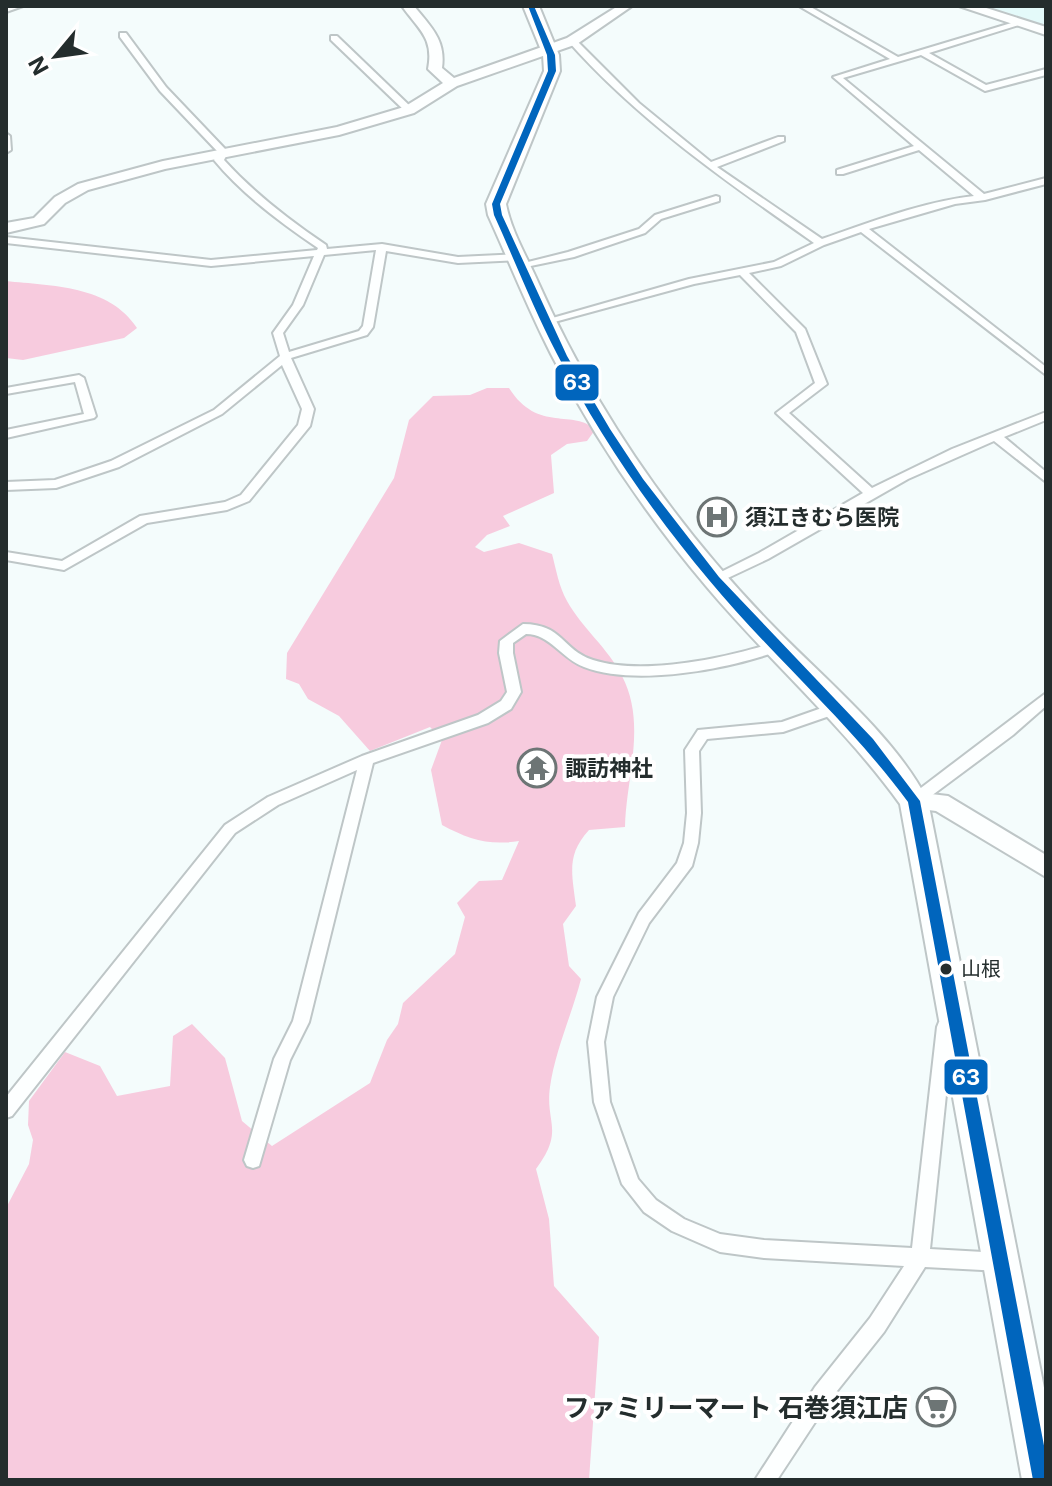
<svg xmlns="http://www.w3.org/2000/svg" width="1052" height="1486" font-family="Inter,'Noto Sans JP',sans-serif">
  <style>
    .built { fill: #e4fafa }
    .forest { fill: #f7cbde }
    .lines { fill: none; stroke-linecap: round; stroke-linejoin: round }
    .street-casing { stroke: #bec6c7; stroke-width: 4 }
    .secondary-casing { stroke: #bec6c7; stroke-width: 4 }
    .primary-casing { stroke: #bec6c7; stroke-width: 4 }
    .highway-casing { stroke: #bec6c7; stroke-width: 4 }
    .street { fill: #fdffff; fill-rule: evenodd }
    .secondary { fill: #fdffff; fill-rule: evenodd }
    .primary { fill: #fdffff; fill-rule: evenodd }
    .highway { fill: #fdffff; fill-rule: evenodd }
    .bus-1-casing { stroke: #fff; stroke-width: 6 }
    .bus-1 { fill: #0065bd; fill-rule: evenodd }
    .bus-dot { fill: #242d2d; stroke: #fff; stroke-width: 3 }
    .labels { text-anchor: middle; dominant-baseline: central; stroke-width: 8; stroke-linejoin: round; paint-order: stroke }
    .bus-label { font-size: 20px; fill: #242d2d; stroke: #fff; text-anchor: start }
    .poi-label { font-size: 22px; font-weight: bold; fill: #242d2d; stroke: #fff; text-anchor: start }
    .near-poi-label { font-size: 26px; font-weight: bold; fill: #242d2d; stroke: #fff; text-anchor: end }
    .line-badge { stroke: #fff; stroke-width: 3 }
    .badge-label { font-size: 22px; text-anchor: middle; font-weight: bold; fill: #fff }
  </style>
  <rect width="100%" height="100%" fill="#f4fcfc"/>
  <path class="built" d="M 981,6 L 1046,6 L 1046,26 Z"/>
  <g class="forest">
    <path d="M 6,281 C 52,286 109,285 137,328 L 124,338 L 23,360 L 6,358 Z"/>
    <path d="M 487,388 L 509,388 C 538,434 575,408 595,430 L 587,441 L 567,444 L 551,455 L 554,493 L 503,516 L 510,526 L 487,535 L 475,547 L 484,552 L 519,543 L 552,554 C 556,569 559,587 567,601 C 582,628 608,648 622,676 C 647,724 626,778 625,827 L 589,830 C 566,855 572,874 576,906 L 563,924 L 569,966 L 581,979 C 572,1014 555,1051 550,1087 C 545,1123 565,1130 536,1169 L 549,1219 L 554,1286 L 599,1337 L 589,1480 L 6,1480 L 6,1208 L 29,1164 L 33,1140 L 28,1125 L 29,1101 L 65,1052 L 100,1066 L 117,1096 L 170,1086 L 173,1036 L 192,1024 L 225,1058 L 242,1121 L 272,1146 L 370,1083 L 387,1040 L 398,1024 L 403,1003 L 455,954 L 465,917 L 457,903 L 479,881 L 502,880 L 519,841 C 489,846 468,839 442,825 L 431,770 L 442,740 L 430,727 L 370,751 L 339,716 L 308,699 L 299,684 L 286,679 L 287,653 L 394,478 L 409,420 L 433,396 L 470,395 Z"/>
  </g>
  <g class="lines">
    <defs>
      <g id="street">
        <path d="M 11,6 L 23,6 L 6,12 L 6,7 Z"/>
        <path d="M 799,6 L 809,6 L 898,57 L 1018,21 L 1025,23 L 929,53 L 986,85 L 1046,69 L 1046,75 L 985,91 L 921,55 L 843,78 L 984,194 L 1046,178 L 1046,184 L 985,200 L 955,204 L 869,229 L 1046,367 L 1046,375 L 861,232 L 824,245 L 781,266 L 749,273 L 805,329 L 827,384 L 789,413 L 872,488 L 952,449 L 1046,412 L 1046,420 L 1004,437 L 1046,472 L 1046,482 L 994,441 L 908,479 L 768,559 L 715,584 L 711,583 L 709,580 L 711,577 L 759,553 L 863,493 L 776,413 L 815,383 L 796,332 L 740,275 L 694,284 L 547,324 L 542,321 L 689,279 L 774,262 L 814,243 C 727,182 639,121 568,41 L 575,39 L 639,103 L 711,162 L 778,137 L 784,137 L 784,141 L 717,167 L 822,239 C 871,222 922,202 974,196 L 919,150 L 843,174 L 837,174 L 837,170 L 914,146 L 833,77 L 890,59 Z"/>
        <path d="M 120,33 L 126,33 L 166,87 L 226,150 L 228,152 L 224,160 C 254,193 289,220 326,245 L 327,249 L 382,244 L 458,257 L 518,254 L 523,257 L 518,260 L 458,263 L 386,251 L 373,327 L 367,335 L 291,358 L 314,409 L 310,426 L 249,501 L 227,510 L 147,523 L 64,570 L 6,560 L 6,552 L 62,561 L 140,516 L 225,502 L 241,495 L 298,425 L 302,409 L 282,365 L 222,414 L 119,467 L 56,488 L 6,490 L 6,482 L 55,480 L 111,461 L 214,410 L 280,356 L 273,333 L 293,305 L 314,256 L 211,266 L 6,243 L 6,237 L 211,260 L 317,250 L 318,248 C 280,222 243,195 214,160 L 218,152 L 160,91 L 120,37 ZM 376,250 L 363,326 L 359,331 L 289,352 L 283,333 L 303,305 L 324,255 Z"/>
        <path d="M 331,36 L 337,36 L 412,108 L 412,112 L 406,112 L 331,40 Z"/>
        <path d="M 6,133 L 10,136 L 11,150 L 6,153 Z"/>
        <path d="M 716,196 L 719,197 L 719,201 L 661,219 L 645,233 L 574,257 L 521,268 L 516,265 L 568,252 L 639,229 L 655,215 Z"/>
        <path d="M 79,375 L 84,378 L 96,416 L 94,418 L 6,438 L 6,430 L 84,414 L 75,382 L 6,394 L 6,388 Z"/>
        <path d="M 523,624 C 563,624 562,650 593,660 C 643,676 727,658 776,642 L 783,647 L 781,650 C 729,669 636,687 584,667 C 562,659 550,634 526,634 L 513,643 L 513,653 L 521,692 L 511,709 L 488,723 L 373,763 L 309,1022 L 290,1060 L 259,1166 L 253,1168 L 247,1166 L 244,1160 L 274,1059 L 293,1021 L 357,770 L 278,805 L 235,833 L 12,1116 L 6,1118 L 6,1097 L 225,825 L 268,797 L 362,756 L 478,715 L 501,701 L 507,692 L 499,653 L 500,641 Z"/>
        <path d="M 1046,693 L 1046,706 L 1013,735 L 919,805 L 909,805 L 907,801 L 909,797 Z"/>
        <path d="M 836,703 L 843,708 L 841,712 L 783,732 L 707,739 L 699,751 L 701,813 L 698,843 L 692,866 L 649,923 L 613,997 L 604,1042 L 610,1102 L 638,1179 L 656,1200 L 684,1219 L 720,1234 L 764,1240 L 912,1248 L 937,1027 L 939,1022 L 945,1020 L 951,1022 L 953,1027 L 930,1249 L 1001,1253 L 1007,1256 L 1010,1262 L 1007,1268 L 1001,1271 L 925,1267 L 884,1332 L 829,1401 L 777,1480 L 755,1480 L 815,1387 L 870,1318 L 904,1266 L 764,1258 L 720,1252 L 672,1231 L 644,1212 L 622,1184 L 594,1102 L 588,1042 L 597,997 L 639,913 L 677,863 L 684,843 L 687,813 L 685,750 L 698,730 L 782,722 Z"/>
      </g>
      <g id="secondary">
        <path d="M 402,6 L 414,6 C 431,27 446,40 442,68 L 454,78 L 567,38 L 618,6 L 632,6 L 577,44 L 457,86 L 414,113 L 339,135 L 165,169 L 88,190 L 65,203 L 44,224 L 6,233 L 6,223 L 34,218 L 55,197 L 78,184 L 163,161 L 337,127 L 404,107 L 443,83 L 428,69 C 434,38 419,30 402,6 Z"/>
        <path d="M 914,792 L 948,796 L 1046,855 L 1046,877 L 936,811 L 906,807 L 903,801 L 906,795 Z"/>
      </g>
      <path id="primary" d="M 959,6 L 980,6 L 1046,27 L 1046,35 Z"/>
      <path id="highway" d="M 523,6 L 539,6 L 559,55 L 560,71 L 506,204 C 511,231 527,257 538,282 C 595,410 675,525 772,625 C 823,678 895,736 928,801 L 1046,1398 L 1046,1480 L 1022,1480 L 900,804 C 843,725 769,661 706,586 C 646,515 593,436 551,354 C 528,309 509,261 488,215 L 486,204 L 544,71 L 543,55 Z"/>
    </defs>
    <use href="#street" class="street-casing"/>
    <use href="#secondary" class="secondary-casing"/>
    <use href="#primary" class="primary-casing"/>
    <use href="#highway" class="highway-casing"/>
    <use href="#street" class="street"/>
    <use href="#secondary" class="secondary"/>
    <use href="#primary" class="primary"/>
    <use href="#highway" class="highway"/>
    <defs>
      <path id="bus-1" d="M 528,6 L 534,6 L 555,55 L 556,71 L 500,204 L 502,215 L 567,356 L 610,429 L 643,479 L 719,577 L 873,739 L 920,801 L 1046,1456 L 1046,1480 L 1033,1480 L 908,802 C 849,722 773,657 709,580 C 651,511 598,434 557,354 C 533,308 515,261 494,215 L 492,204 L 548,71 L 547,55 Z"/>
    </defs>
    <use href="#bus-1" class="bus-1-casing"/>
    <use href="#bus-1" class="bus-1"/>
  </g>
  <defs>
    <symbol id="hospital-ring" viewBox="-11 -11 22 22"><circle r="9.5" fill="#fff" stroke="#6d7575" stroke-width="1.5"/><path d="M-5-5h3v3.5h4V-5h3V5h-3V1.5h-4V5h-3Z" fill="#6d7575"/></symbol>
    <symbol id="temple-ring" viewBox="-11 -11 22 22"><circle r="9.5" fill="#fff" stroke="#6d7575" stroke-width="1.5"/><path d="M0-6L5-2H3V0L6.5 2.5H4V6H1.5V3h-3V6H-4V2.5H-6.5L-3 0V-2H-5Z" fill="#6d7575"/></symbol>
    <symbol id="supermarket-ring" viewBox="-11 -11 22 22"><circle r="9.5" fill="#fff" stroke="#6d7575" stroke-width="1.5"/><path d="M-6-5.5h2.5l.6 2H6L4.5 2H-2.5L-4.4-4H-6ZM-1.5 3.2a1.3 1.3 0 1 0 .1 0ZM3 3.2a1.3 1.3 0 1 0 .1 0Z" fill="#6d7575"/></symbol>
  </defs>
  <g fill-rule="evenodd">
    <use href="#hospital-ring" x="695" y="495" width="44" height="44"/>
    <use href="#temple-ring" x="515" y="746" width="44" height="44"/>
    <use href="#supermarket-ring" x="914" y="1385" width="44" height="44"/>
  </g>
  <circle class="bus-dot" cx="946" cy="969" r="7"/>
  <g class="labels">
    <g class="bus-label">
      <text x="961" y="969">山根</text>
    </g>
    <g class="poi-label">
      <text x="745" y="517">須江きむら医院</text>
      <text x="565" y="768">諏訪神社</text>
    </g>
    <g class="near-poi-label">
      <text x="908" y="1407">ファミリーマート 石巻須江店</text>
    </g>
  </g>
  <g class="line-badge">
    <rect x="554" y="363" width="46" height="39" rx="8" fill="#0065bd"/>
    <rect x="943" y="1058" width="46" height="38" rx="8" fill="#0065bd"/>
  </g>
  <g class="badge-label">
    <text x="577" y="390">63</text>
    <text x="966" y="1085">63</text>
  </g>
  <rect width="1052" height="1486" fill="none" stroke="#242d2d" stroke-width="16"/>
  <g transform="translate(56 56) rotate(241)" stroke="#ffffff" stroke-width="6" paint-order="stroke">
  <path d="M0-6L14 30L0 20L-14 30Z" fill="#242d2d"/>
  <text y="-12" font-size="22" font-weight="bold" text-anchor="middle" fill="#242d2d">N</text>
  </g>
</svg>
